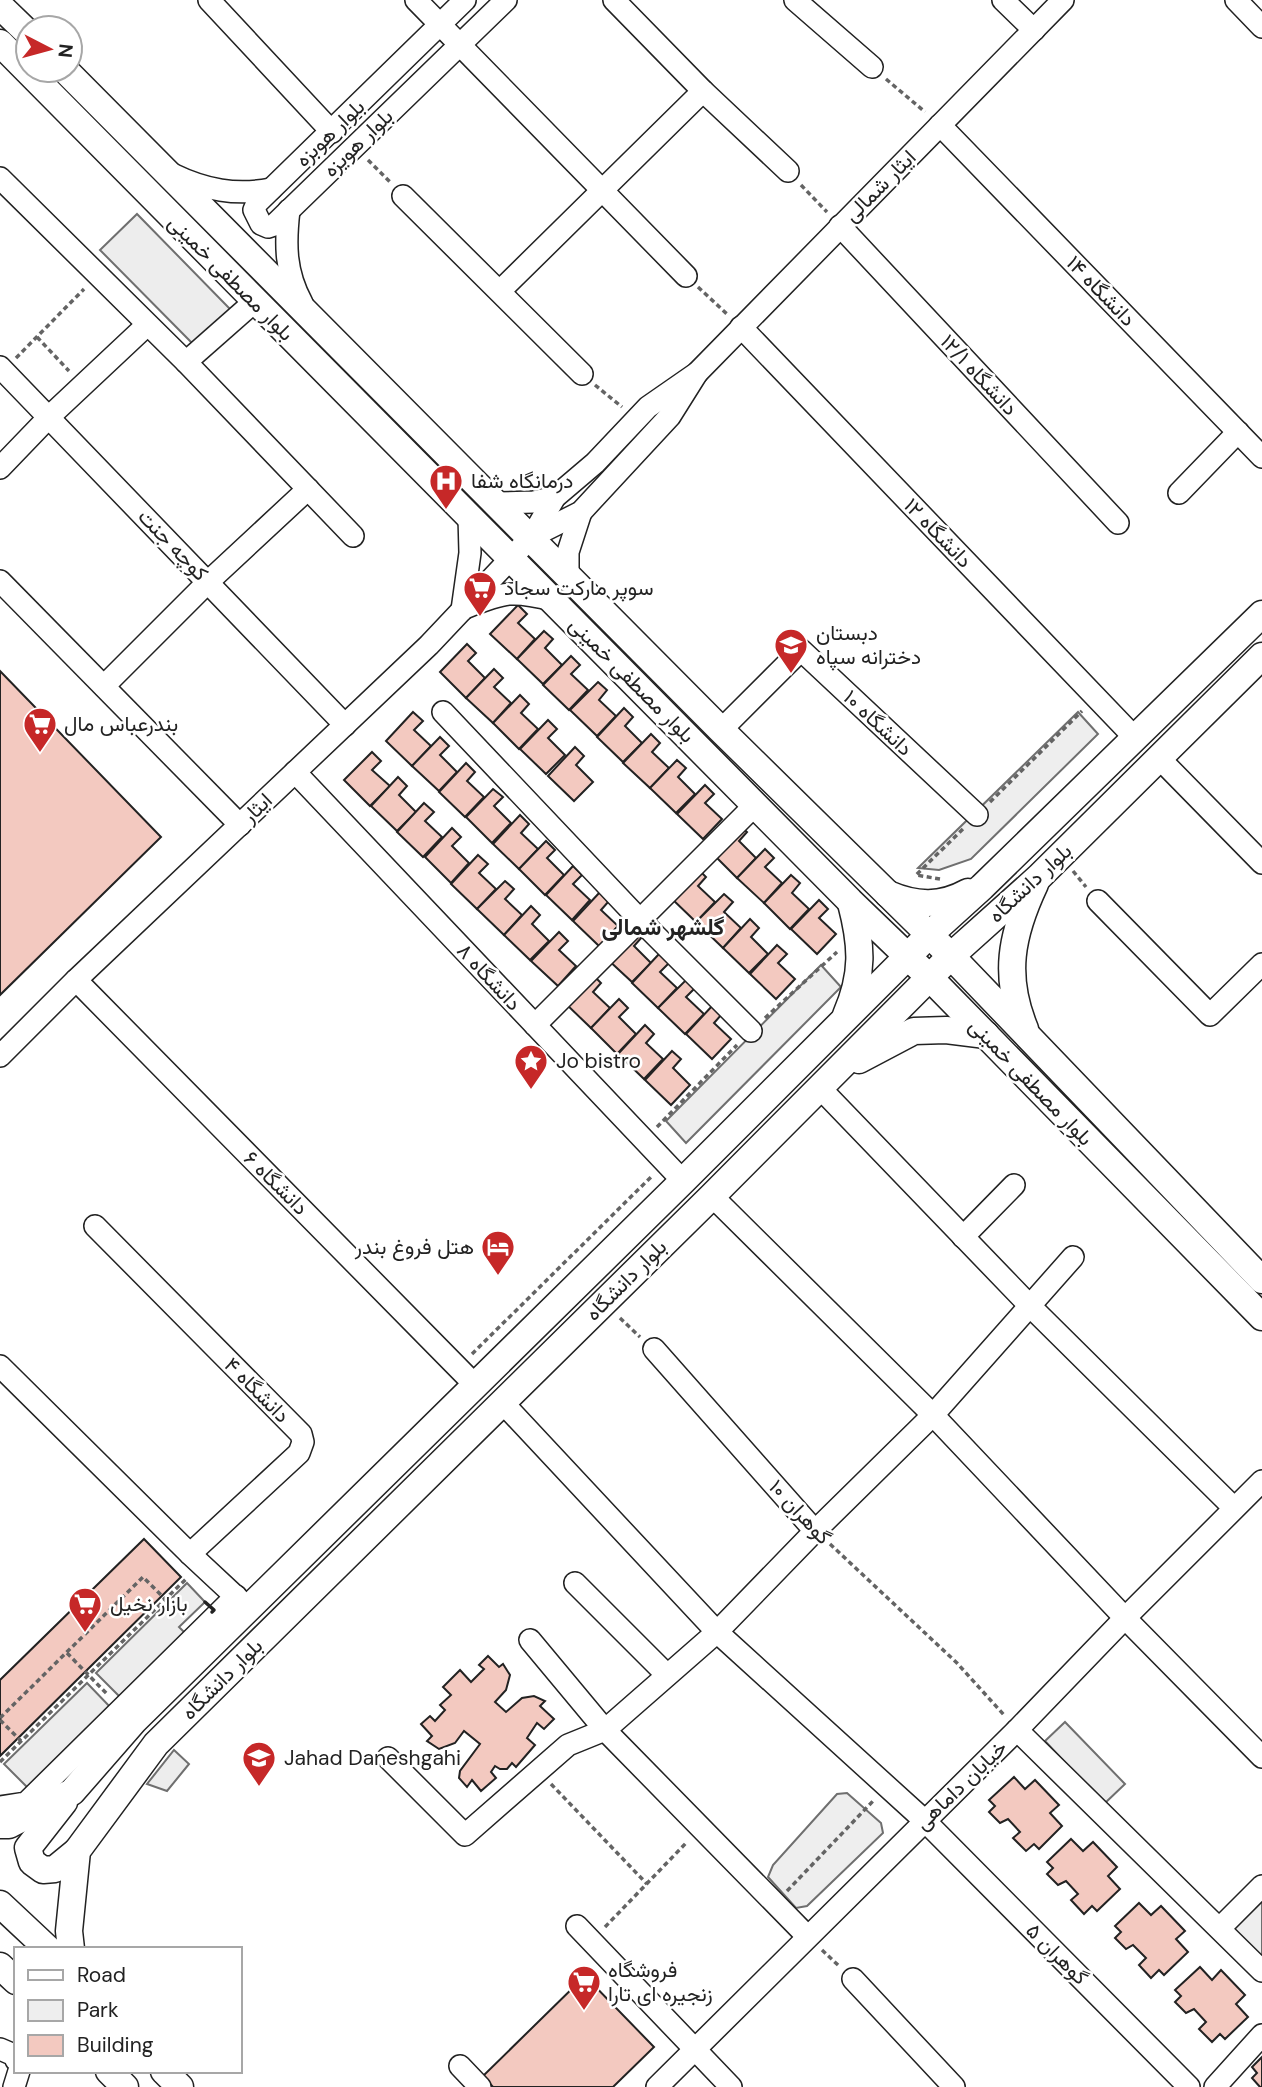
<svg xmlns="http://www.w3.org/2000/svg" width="1262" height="2087" font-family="'DM Sans',Vazirmatn,sans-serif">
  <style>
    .green { fill: #eee; stroke: #6f6f6f; stroke-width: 2 }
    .parking { fill: #ededed; stroke: #6f6f6f; stroke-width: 2 }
    .building { fill: #f3c9c0; stroke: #222; stroke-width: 2 }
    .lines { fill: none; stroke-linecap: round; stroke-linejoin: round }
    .minor-casing { stroke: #222; stroke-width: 24 }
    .major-casing { stroke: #222; stroke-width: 29 }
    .path { stroke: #646464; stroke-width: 3.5; stroke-dasharray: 5 3.5; stroke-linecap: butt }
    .minor { stroke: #fff; stroke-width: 21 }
    .major { stroke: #fff; stroke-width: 26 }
    .wall { stroke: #222; stroke-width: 3.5 }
    .labels { text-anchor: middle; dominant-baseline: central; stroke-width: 5; stroke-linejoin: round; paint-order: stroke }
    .street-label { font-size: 21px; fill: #222; stroke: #fff }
    .poi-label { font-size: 21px; fill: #222; stroke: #fff; text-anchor: start }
    .neighbourhood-label { font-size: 23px; font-weight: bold; fill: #222; stroke: #fff }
  </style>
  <rect width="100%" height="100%" fill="#fff"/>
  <g class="green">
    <path d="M 1078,712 L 1098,734 L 971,859 L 939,870 L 918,868 Z"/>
    <path d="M 821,965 L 841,987 L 686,1143 L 666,1121 Z"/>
    <path d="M 847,1793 L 881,1823 L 883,1833 L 807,1906 L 796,1908 L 768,1877 L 773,1865 L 837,1794 Z"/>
    <path d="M 1262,1895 L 1262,1961 L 1229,1928 Z"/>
  </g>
  <g class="parking">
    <path d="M 137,214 L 230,309 L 194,345 L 100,250 Z"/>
    <path d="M 187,1583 L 205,1602 L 179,1627 L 188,1636 L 123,1700 L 96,1673 Z"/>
    <path d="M 87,1683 L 113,1710 L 31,1791 L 4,1764 Z"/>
    <path d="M 1065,1722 L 1125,1784 L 1104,1804 L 1045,1741 Z"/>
    <path d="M 174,1750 L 189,1764 L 167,1791 L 147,1784 Z"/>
  </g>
  <g class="building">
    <path d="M 518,605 L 527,614 L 518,623 L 535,639 L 517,659 L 490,634 Z"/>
    <path d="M 544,631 L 553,639 L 545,648 L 562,665 L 543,684 L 517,659 Z"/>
    <path d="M 467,644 L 476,653 L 468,661 L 485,678 L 466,698 L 440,672 Z"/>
    <path d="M 571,656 L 580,665 L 571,674 L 588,690 L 569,710 L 543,685 Z"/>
    <path d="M 494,669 L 503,678 L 494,687 L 511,703 L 493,723 L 466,698 Z"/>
    <path d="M 0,671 L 161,837 L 0,995 Z"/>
    <path d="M 598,682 L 607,690 L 599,700 L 616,716 L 597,736 L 570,710 Z"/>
    <path d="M 520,695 L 529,704 L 521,713 L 538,729 L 519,749 L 493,723 Z"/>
    <path d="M 624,708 L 633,717 L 625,726 L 642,743 L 623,762 L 597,737 Z"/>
    <path d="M 413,712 L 423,721 L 414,730 L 431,746 L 412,766 L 386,741 Z"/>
    <path d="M 548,720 L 557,729 L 548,738 L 565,755 L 546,774 L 520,749 Z"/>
    <path d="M 651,734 L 660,743 L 652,752 L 669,768 L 650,788 L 623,763 Z"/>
    <path d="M 440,737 L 449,746 L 440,755 L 457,772 L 439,791 L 412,766 Z"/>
    <path d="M 575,747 L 584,756 L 576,765 L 593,782 L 574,801 L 548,776 Z"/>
    <path d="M 372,752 L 381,761 L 372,770 L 390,786 L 370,806 L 344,780 Z"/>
    <path d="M 677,760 L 686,768 L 678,777 L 695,794 L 676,813 L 650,788 Z"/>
    <path d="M 466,763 L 475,772 L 467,781 L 484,797 L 465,817 L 439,792 Z"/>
    <path d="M 398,777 L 407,786 L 399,795 L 416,812 L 397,831 L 371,806 Z"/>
    <path d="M 705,785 L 714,794 L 705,803 L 722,819 L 703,839 L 677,814 Z"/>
    <path d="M 493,789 L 503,797 L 494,806 L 511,823 L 492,843 L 466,817 Z"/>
    <path d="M 424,803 L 434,812 L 425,821 L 442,837 L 423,857 L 397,832 Z"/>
    <path d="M 520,815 L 529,824 L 521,833 L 538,849 L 519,869 L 493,844 Z"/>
    <path d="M 738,824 L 747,832 L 739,841 L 756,858 L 737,878 L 711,852 Z"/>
    <path d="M 452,828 L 461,837 L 452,846 L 469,863 L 451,883 L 425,857 Z"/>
    <path d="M 546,841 L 555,850 L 547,858 L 564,875 L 545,895 L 519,869 Z"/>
    <path d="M 765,849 L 774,858 L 765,867 L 782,883 L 764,903 L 737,878 Z"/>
    <path d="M 478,855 L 488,864 L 479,873 L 496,889 L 477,909 L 451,884 Z"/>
    <path d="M 573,866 L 582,875 L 573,884 L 590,900 L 572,920 L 546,895 Z"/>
    <path d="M 697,868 L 706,877 L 698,886 L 715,902 L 696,922 L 670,897 Z"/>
    <path d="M 791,875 L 800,883 L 792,893 L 809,909 L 790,929 L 764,903 Z"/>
    <path d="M 505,881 L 514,889 L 505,899 L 522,915 L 504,935 L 477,909 Z"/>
    <path d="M 600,892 L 609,901 L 601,910 L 618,926 L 599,946 L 573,921 Z"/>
    <path d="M 724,894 L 733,902 L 724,912 L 741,928 L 723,948 L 696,922 Z"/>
    <path d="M 819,900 L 828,909 L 819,918 L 836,934 L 817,954 L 791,929 Z"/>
    <path d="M 531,906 L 540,915 L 532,924 L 549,941 L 530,960 L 504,935 Z"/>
    <path d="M 750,919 L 759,928 L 751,937 L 768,954 L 749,973 L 723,948 Z"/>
    <path d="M 633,929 L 642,937 L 634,946 L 651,963 L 632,982 L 605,957 Z"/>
    <path d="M 559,932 L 568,941 L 559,950 L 576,966 L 558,986 L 531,961 Z"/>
    <path d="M 777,945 L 787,954 L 778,963 L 795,979 L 776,999 L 750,974 Z"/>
    <path d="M 659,954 L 669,963 L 660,972 L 677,988 L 658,1008 L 632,983 Z"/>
    <path d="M 592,974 L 601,983 L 593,992 L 610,1008 L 591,1028 L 565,1003 Z"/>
    <path d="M 686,980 L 695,988 L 686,997 L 704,1014 L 685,1034 L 658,1008 Z"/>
    <path d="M 619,999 L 628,1008 L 619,1017 L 636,1034 L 617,1054 L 591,1028 Z"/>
    <path d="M 713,1005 L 722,1014 L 714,1023 L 731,1039 L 712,1059 L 686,1034 Z"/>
    <path d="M 645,1025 L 654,1034 L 646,1043 L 663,1059 L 644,1079 L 618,1054 Z"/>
    <path d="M 672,1051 L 681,1059 L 673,1068 L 690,1085 L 671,1105 L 645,1080 Z"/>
    <path d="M 144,1539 L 181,1577 L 0,1756 L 0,1680 Z"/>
    <path d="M 488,1656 L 499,1667 L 503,1664 L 510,1675 L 506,1690 L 495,1702 L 506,1712 L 522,1698 L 534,1696 L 545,1701 L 540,1706 L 554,1719 L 544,1729 L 537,1723 L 527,1738 L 535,1745 L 516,1767 L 512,1763 L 507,1769 L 500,1769 L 495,1766 L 491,1772 L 496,1778 L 481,1791 L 472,1780 L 467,1787 L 459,1778 L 460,1771 L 480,1744 L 464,1731 L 455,1743 L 439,1749 L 427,1741 L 432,1736 L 421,1724 L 430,1716 L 435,1721 L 445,1710 L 440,1705 L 451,1695 L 443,1687 L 460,1670 L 471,1682 L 484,1669 L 479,1665 Z"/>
    <path d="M 1014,1777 L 1025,1789 L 1035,1780 L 1059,1805 L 1050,1813 L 1062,1826 L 1039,1849 L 1034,1844 L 1026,1851 L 1013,1838 L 1020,1832 L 1008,1819 L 1000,1823 L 989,1812 L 995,1806 L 989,1800 Z"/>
    <path d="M 1071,1839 L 1083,1851 L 1093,1842 L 1117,1867 L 1108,1876 L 1120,1889 L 1097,1911 L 1092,1906 L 1084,1914 L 1071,1900 L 1078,1894 L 1066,1881 L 1058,1885 L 1047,1874 L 1053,1868 L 1047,1862 Z"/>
    <path d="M 1139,1903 L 1151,1915 L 1161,1906 L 1185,1931 L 1176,1939 L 1188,1952 L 1164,1975 L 1159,1970 L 1151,1978 L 1139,1965 L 1146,1958 L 1133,1945 L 1126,1949 L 1115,1938 L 1121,1932 L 1115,1926 Z"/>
    <path d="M 1200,1967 L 1212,1980 L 1221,1970 L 1245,1995 L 1236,2004 L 1248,2017 L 1225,2039 L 1220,2034 L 1212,2042 L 1199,2029 L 1206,2022 L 1194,2009 L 1186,2013 L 1175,2002 L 1181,1996 L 1175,1990 Z"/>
    <path d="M 585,1976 L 654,2047 L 613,2087 L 493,2087 L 483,2076 Z"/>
    <path d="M 1262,2057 L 1262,2087 L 1260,2087 L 1252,2078 L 1257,2073 L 1252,2067 Z"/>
  </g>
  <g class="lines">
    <defs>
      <g id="minor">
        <path d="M 209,0 L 332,132"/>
        <path d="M 416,0 L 686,276"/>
        <path d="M 465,0 L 257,203 L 254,210 L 261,224 L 268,227 L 274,225 L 506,0"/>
        <path d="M 614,0 L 703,91 L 788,171"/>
        <path d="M 795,0 L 872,67"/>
        <path d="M 1003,0 L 1034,30"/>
        <path d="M 1236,0 L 1262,27"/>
        <path d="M 940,125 L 1262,457"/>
        <path d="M 172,174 C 205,190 236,196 271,189"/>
        <path d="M 0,178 L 186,362 L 353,536"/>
        <path d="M 403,196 L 582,374"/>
        <path d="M 289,210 C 285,244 285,272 302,303"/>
        <path d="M 840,226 L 1118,523"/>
        <path d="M 500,291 L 703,91"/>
        <path d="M 741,327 L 1135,738"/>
        <path d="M 186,362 L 254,302"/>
        <path d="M 0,367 L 345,725"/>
        <path d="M 0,468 L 50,416 L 147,325"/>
        <path d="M 1179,493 L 1238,432"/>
        <path d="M 497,503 L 534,502 L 555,497"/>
        <path d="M 532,536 L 555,497 L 595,463 L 648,407 L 697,373 L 1063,0"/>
        <path d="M 568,575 L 568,552 L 581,512"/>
        <path d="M 0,581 L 240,825"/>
        <path d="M 467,607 C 505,592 512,590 553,600"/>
        <path d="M 462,610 L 470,553 L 469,516"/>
        <path d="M 104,686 L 208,582 L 308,489"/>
        <path d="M 443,712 L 640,920 L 751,1031"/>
        <path d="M 721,730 L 801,650 L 977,815"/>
        <path d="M 1159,758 L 1262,863"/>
        <path d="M 295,772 L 683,1181"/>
        <path d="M 1098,901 L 1210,1015 L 1262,964"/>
        <path d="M 76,980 L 476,1386"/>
        <path d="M 535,1025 L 755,805"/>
        <path d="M 0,1056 L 76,980 L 429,645 L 531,537 L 581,512 L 670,416 L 697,373"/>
        <path d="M 820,1088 L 1031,1307 L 1234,1508"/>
        <path d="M 712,1196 L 933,1415 L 1125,1618 L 1262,1757"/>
        <path d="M 95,1226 L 301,1434 L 303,1442 L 299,1453 L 190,1554"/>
        <path d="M 963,1237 L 1014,1185"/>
        <path d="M 654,1349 L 815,1531"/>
        <path d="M 0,1366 L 190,1554 L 249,1609"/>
        <path d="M 502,1402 L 717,1632 L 925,1821 L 1189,2087"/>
        <path d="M 575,1583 L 667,1675"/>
        <path d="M 530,1640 L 605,1730 L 807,1936"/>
        <path d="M 1017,1730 L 1262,1971"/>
        <path d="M 388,1758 L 465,1835 L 568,1745 L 605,1730 L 717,1632 L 815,1531 L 933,1415 L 1073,1257"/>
        <path d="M 0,1807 L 26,1803 L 236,1596"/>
        <path d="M 577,1926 L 731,2087"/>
        <path d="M 1220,1928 L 1262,1886"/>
        <path d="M 853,1979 L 954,2087"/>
        <path d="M 0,2049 L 14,2055 L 16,2060"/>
        <path d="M 460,2066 L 480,2087"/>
        <path d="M 14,2087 L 19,2071"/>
        <path d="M 657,2087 L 1017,1730 L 1125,1618 L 1262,1481"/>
        <path d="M 1215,2087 L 1262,2035"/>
      </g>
      <g id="major">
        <path d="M 0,6 L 28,33"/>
        <path d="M 0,43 L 850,901 L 930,978 L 1262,1317"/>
        <path d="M 65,70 L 721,730 L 951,956 L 1262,1280"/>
        <path d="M 888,894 C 916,906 941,907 968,892"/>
        <path d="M 846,1015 C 864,974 862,945 851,903"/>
        <path d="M 1025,1029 C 1003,976 1011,935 1035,884"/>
        <path d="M 859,1060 L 914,1031 L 946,1030 L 986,1035"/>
        <path d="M 64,1802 L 28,1848 L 32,1862 L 43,1870 L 55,1869 L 77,1851"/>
        <path d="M 0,1825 L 9,1825 L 72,1792 L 134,1721 L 683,1181 L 929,935 L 982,887 L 1262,614"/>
        <path d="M 0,1904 L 48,1949"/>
        <path d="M 71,1949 L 69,1931 L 77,1851 L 156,1744 L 712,1196 L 951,956 L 1039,877 L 1262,656"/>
        <path d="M 0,1966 L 16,1981"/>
        <path d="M 109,2071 L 125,2087"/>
        <path d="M 164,2071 L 180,2087"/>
      </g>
    </defs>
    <use href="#minor" class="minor-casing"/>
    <use href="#major" class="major-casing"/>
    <g class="path">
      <path d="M 886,79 L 925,112"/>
      <path d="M 368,160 L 390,182"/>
      <path d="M 801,185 L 827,212"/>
      <path d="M 698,287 L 728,315"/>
      <path d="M 37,337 L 69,371"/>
      <path d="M 16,358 L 84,289"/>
      <path d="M 595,385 L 622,407"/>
      <path d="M 990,802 L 1082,711"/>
      <path d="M 1073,871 L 1086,887"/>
      <path d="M 940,879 L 916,875 L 965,827"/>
      <path d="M 765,1018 L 837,952"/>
      <path d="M 657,1127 L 737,1045"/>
      <path d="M 620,1318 L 640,1337"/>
      <path d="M 472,1354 L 653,1175"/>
      <path d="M 830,1544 L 957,1663 L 1004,1715"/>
      <path d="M 67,1653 L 108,1695"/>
      <path d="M 0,1718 L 143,1577 L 165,1599"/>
      <path d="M 0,1720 L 21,1741"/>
      <path d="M 0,1762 L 187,1578"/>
      <path d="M 551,1784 L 647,1884"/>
      <path d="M 787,1891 L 874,1800"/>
      <path d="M 605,1927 L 687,1842"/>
      <path d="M 822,1950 L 839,1966"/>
    </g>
    <use href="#minor" class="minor"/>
    <use href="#major" class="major"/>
    <path class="wall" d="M 205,1602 L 214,1610 L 212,1612"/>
  </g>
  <defs>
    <symbol id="hospital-pin" viewBox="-11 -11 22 30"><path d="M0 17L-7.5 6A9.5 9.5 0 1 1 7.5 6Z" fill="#c62828" stroke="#fff"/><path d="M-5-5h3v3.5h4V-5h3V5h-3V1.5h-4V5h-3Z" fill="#fff"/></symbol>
    <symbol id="supermarket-pin" viewBox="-11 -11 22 30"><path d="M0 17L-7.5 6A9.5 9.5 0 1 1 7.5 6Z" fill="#c62828" stroke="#fff"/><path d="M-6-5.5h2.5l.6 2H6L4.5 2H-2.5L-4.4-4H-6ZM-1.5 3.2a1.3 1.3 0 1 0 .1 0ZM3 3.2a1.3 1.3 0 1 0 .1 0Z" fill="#fff"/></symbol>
    <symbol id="school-pin" viewBox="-11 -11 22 30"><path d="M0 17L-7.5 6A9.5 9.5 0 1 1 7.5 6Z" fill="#c62828" stroke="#fff"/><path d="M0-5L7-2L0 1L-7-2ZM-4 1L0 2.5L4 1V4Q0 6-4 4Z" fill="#fff"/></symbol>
    <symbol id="sight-pin" viewBox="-11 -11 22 30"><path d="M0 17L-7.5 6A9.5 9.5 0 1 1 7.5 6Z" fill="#c62828" stroke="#fff"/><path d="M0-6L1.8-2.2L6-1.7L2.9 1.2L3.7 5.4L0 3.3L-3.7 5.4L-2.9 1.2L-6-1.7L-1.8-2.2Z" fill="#fff"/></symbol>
    <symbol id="hotel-pin" viewBox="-11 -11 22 30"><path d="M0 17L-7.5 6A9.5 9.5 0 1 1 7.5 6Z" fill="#c62828" stroke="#fff"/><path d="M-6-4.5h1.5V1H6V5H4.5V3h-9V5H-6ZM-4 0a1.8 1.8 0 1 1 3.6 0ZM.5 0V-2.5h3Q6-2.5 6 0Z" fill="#fff"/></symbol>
    <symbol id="university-pin" viewBox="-11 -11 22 30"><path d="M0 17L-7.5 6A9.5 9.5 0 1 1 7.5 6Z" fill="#c62828" stroke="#fff"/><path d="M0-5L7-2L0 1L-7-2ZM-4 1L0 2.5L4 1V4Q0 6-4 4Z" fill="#fff"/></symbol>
  </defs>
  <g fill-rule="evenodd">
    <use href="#hospital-pin" x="427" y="462" width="38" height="52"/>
    <use href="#supermarket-pin" x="461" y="569" width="38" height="52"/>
    <use href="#school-pin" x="772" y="626" width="38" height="52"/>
    <use href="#supermarket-pin" x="21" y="705" width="38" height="52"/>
    <use href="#sight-pin" x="512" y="1042" width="38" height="52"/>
    <use href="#hotel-pin" x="479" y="1228" width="38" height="52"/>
    <use href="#supermarket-pin" x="66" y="1585" width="38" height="52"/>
    <use href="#university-pin" x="240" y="1739" width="38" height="52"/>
    <use href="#supermarket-pin" x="565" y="1963" width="38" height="52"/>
  </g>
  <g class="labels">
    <g class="street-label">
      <text transform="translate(330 133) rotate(-44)">بلوار هوبزه</text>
      <text transform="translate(358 143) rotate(-44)">بلوار هویزه</text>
      <text transform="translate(880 186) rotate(-45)">ایثار شمالی</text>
      <text transform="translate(231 278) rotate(45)">بلوار مصطفی خمینی</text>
      <text transform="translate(1101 291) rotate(46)">دانشگاه ۱۴</text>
      <text transform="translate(979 375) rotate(47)">دانشگاه ۱۲/۱</text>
      <text transform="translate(938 533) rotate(46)">دانشگاه ۱۲</text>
      <text transform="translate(173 545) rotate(46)">کوچه جنت</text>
      <text transform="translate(632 680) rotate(45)">بلوار مصطفی خمینی</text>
      <text transform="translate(878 723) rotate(43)">دانشگاه ۱۰</text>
      <text transform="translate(257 808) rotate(-44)">ایثار</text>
      <text transform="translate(1030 883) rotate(-43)">بلوار دانشگاه</text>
      <text transform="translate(489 977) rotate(47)">دانشگاه ۸</text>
      <text transform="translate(1031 1082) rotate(46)">بلوار مصطفی خمینی</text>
      <text transform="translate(276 1183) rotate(45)">دانشگاه ۶</text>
      <text transform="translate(626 1280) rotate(-45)">بلوار دانشگاه</text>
      <text transform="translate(257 1390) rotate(45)">دانشگاه ۴</text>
      <text transform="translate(800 1512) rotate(47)">گوهران ۱۰</text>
      <text transform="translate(222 1679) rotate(-45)">بلوار دانشگاه</text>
      <text transform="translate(961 1785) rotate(-44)">خیابان داماهی</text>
      <text transform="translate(1057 1954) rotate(45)">گوهران ۵</text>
    </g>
    <g class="poi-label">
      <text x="471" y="481">درمانگاه شفا</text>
      <text x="504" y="588">سوپر مارکت سجاد</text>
      <text x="816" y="633">دبستان<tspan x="816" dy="24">دخترانه سپاه</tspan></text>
      <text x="64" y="724">بندرعباس مال</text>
      <text x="556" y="1061">Jo bistro</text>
      <text x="474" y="1247" text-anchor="end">هتل فروغ بندر</text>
      <text x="110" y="1604">بازار نخیل</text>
      <text x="284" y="1758">Jahad Daneshgahi</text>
      <text x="608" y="1970">فروشگاه<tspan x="608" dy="24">زنجیره ای تارا</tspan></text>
    </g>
    <g class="neighbourhood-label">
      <text x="663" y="927">گلشهر شمالی</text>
    </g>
  </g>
  <rect x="14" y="1947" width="228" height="126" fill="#ffffff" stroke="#a7a7a7" stroke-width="2"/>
  <rect x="28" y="1970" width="35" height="10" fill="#ffffff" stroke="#a7a7a7" stroke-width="2"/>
  <text x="77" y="1982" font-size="21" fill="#222222">Road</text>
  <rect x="28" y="2000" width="35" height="21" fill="#eeeeee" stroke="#a7a7a7" stroke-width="2"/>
  <text x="77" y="2017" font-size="21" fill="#222222">Park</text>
  <rect x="28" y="2035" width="35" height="21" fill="#f3c9c0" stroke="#a7a7a7" stroke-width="2"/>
  <text x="77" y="2052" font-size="21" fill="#222222">Building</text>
  <g transform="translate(49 49) rotate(96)"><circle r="33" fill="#ffffff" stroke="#a7a7a7" stroke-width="2"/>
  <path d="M0-5L12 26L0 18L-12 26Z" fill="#c62828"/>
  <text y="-10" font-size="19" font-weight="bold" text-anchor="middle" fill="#222222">N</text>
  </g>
</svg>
